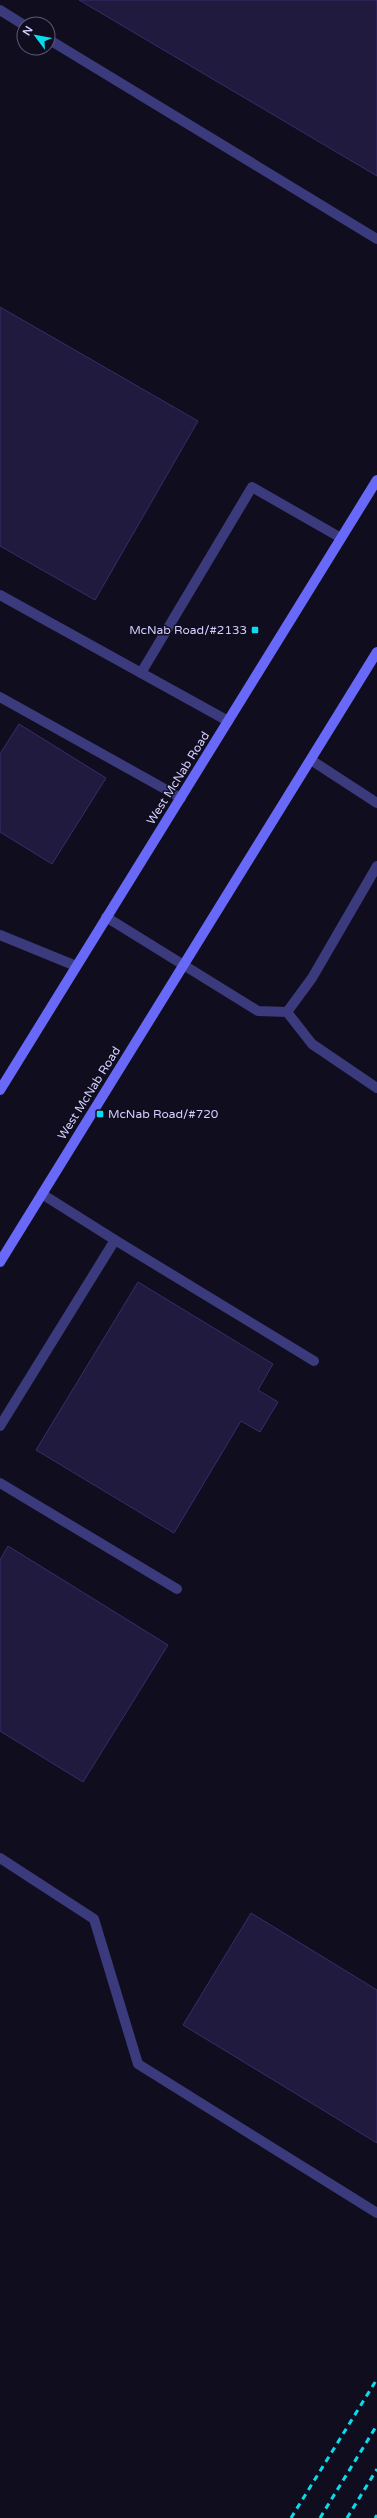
<svg xmlns="http://www.w3.org/2000/svg" width="377" height="2518" font-family="'Varela Round',sans-serif">
  <style>
    .building { fill: #211a3f; stroke: #382d6a }
    .lines { fill: none; stroke-linecap: round; stroke-linejoin: round }
    .service { stroke: #3b3a7c; stroke-width: 10 }
    .secondary { stroke: #6969f9; stroke-width: 10 }
    .rail { stroke: #0adbed; stroke-width: 3; stroke-dasharray: 6 5; stroke-linecap: butt }
    .poi-dot { fill: #0adbed; stroke: #100d1f; stroke-width: 1.5 }
    .labels { text-anchor: middle; dominant-baseline: central; stroke-width: 3; stroke-linejoin: round; paint-order: stroke }
    .poi-label { font-size: 12px; fill: #d2cefd; stroke: #100d1f; text-anchor: end }
    .street-label { font-size: 12px; fill: #d2cefd; stroke: #100d1f }
  </style>
  <rect width="100%" height="100%" fill="#100d1f"/>
  <g class="building">
    <path d="M 79,0 L 377,0 L 377,176 Z"/>
    <path d="M 0,307 L 198,421 L 95,600 L 0,546 Z"/>
    <path d="M 19,724 L 106,778 L 52,864 L 0,832 L 0,754 Z"/>
    <path d="M 138,1282 L 273,1364 L 258,1390 L 278,1402 L 260,1432 L 241,1421 L 174,1533 L 36,1450 Z"/>
    <path d="M 8,1546 L 168,1645 L 83,1782 L 0,1731 L 0,1560 Z"/>
    <path d="M 251,1913 L 377,1990 L 377,2143 L 183,2025 Z"/>
  </g>
  <g class="lines">
    <g class="service">
      <path d="M 0,10 L 24,25"/>
      <path d="M 48,39 L 377,239"/>
      <path d="M 0,595 L 228,721"/>
      <path d="M 141,673 L 252,487 L 341,538"/>
      <path d="M 0,697 L 181,798"/>
      <path d="M 311,760 L 377,803"/>
      <path d="M 106,917 L 258,1011 L 287,1012 L 312,978 L 377,866"/>
      <path d="M 0,935 L 76,966"/>
      <path d="M 287,1012 L 312,1044 L 377,1088"/>
      <path d="M 115,1240 L 314,1361"/>
      <path d="M 0,1426 L 115,1240 L 42,1194"/>
      <path d="M 0,1483 L 177,1589"/>
      <path d="M 0,1858 L 94,1919 L 138,2064 L 377,2213"/>
    </g>
    <g class="secondary">
      <path d="M 0,1090 L 377,480"/>
      <path d="M 0,1262 L 377,652"/>
    </g>
    <g class="rail">
      <path d="M 291,2518 L 377,2379"/>
      <path d="M 320,2518 L 377,2425"/>
      <path d="M 347,2518 L 377,2469"/>
      <path d="M 375,2518 L 377,2515"/>
    </g>
  </g>
  <g class="poi-dot">
    <rect x="251" y="626" width="8" height="8" rx="2"/>
    <rect x="96" y="1110" width="8" height="8" rx="2"/>
  </g>
  <g class="labels">
    <g class="poi-label">
      <text x="247" y="630">McNab Road/#2133</text>
      <text x="108" y="1114" text-anchor="start">McNab Road/#720</text>
    </g>
    <g class="street-label">
      <text transform="translate(178 778) rotate(-58)">West McNab Road</text>
      <text transform="translate(89 1093) rotate(-58)">West McNab Road</text>
    </g>
  </g>
  <g transform="translate(36 36) rotate(302)"><circle r="19" fill="#100d1f" stroke="#5e5a78"/>
  <path d="M0-3L7 15L0 10L-7 15Z" fill="#0adbed"/>
  <text y="-6" font-size="11" font-weight="bold" text-anchor="middle" fill="#d2cefd">N</text>
  </g>
</svg>
